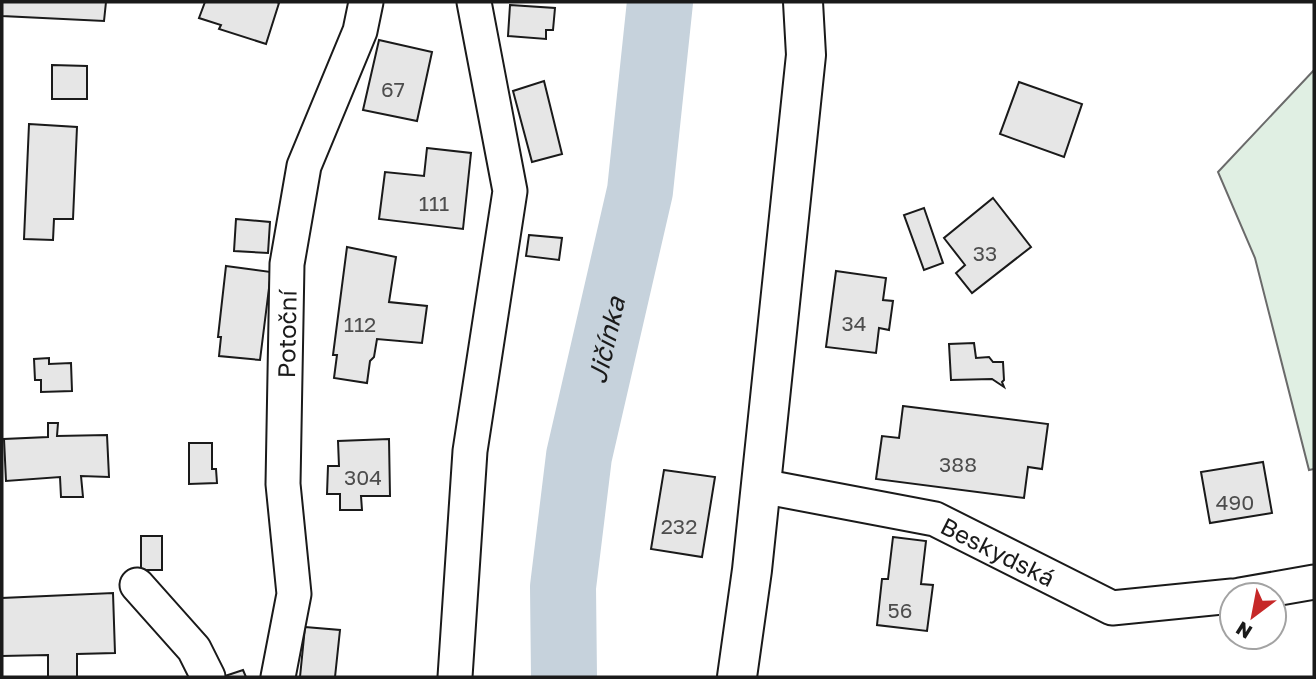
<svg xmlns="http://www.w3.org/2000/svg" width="1316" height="679" font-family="'Golos Text',sans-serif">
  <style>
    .green { fill: #e0efe3; stroke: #6a6a6a; stroke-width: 2 }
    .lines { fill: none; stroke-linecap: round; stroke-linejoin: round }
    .river { stroke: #c6d2dc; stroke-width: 66 }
    .building { fill: #e6e6e6; stroke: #1a1a1a; stroke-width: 2 }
    .minor-casing { stroke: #1a1a1a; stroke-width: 37 }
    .tertiary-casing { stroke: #1a1a1a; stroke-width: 42 }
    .minor { stroke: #fff; stroke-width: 33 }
    .tertiary { stroke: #fff; stroke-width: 38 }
    .labels { text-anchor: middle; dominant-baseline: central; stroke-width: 5; stroke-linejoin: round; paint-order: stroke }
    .number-label { font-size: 21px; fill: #4d4d4d }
    .street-label { font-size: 24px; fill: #1a1a1a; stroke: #fff }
    .water-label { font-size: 26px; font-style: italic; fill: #1a1a1a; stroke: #fff }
  </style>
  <rect width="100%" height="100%" fill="#fff"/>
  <path class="green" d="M 1314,70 L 1314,469 L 1309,470 L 1255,258 L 1218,172 Z"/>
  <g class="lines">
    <path class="river" id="s1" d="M 564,677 L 563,587 L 579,456 L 640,191 L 660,2"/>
  </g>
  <g class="building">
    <path d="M 2,2 L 106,2 L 104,21 L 2,16 Z"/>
    <path d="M 205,2 L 277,2 L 279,3 L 266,44 L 219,29 L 221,25 L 199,18 Z"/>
    <path d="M 510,5 L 555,8 L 553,30 L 546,30 L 546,39 L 508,36 Z"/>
    <path d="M 379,40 L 432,52 L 417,121 L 363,110 Z"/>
    <path d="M 52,65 L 87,66 L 87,99 L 52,99 Z"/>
    <path d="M 544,81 L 562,154 L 532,162 L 513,91 Z"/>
    <path d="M 1019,82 L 1082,104 L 1064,157 L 1000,134 Z"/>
    <path d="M 29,124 L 77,127 L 73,219 L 54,219 L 53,240 L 24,239 Z"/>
    <path d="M 427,148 L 471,153 L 463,229 L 379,219 L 385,172 L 424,176 Z"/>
    <path d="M 993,198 L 1031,247 L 972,293 L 956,273 L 965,265 L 944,238 Z"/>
    <path d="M 924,208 L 943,263 L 924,270 L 904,215 Z"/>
    <path d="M 236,219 L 270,222 L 268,253 L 234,251 Z"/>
    <path d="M 529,235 L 562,238 L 559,260 L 526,256 Z"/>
    <path d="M 347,247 L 396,257 L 389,302 L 427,306 L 422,343 L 377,339 L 374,357 L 370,361 L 367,383 L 334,378 L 337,355 L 333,355 Z"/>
    <path d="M 226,266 L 271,272 L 260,360 L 219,356 L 221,337 L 218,337 Z"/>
    <path d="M 836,271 L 886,278 L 883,300 L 893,301 L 889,330 L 879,328 L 876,353 L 826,347 Z"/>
    <path d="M 974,343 L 976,358 L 989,357 L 993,362 L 1003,362 L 1004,380 L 1002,382 L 1004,387 L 992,379 L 951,380 L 949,344 Z"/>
    <path d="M 49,358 L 49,364 L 71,363 L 72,391 L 41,392 L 41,380 L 35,380 L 34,359 Z"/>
    <path d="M 903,406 L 1048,424 L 1042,469 L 1028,467 L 1024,498 L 876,479 L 882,436 L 899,438 Z"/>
    <path d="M 48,423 L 58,423 L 57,436 L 107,435 L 109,477 L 81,476 L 83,497 L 61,497 L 60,477 L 6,481 L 4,439 L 48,437 Z"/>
    <path d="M 389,439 L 390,496 L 361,496 L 362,510 L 340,510 L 340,494 L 327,494 L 328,466 L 339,466 L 338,441 Z"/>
    <path d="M 189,443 L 212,443 L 212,469 L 216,469 L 217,483 L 189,484 Z"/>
    <path d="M 1263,462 L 1272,513 L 1210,523 L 1201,472 Z"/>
    <path d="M 664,470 L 715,477 L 702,557 L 651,549 Z"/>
    <rect x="141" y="536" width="21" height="34"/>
    <path d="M 893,537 L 926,541 L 921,584 L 933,585 L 927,631 L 877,625 L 882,579 L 888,579 Z"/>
    <path d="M 113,593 L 115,653 L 77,654 L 77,677 L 48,677 L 48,655 L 2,656 L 2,598 Z"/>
    <path d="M 305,627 L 340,630 L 335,677 L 300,677 Z"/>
    <path d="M 243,670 L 246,677 L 222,677 Z"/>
  </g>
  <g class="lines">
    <defs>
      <g id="minor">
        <path id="s2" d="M 761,486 L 935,519 L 1112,608 L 1232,596"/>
        <path d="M 137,585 L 194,649 L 208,677"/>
        <path d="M 1240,595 L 1314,582"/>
        <path id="s3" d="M 278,677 L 294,594 L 283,484 L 287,264 L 304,166 L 360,31 L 366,2"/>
        <path d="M 455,677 L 470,451 L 510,191 L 474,2"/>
      </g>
      <path id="tertiary" d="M 737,677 L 752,570 L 806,55 L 803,2"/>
    </defs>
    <use href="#minor" class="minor-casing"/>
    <use href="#tertiary" class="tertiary-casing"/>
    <use href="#minor" class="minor"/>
    <use href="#tertiary" class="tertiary"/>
  </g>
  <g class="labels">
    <g class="number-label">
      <text x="393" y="89">67</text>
      <text x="434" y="203">111</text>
      <text x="985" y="253">33</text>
      <text x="854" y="323">34</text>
      <text x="360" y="324">112</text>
      <text x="958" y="464">388</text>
      <text x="363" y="477">304</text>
      <text x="1235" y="502">490</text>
      <text x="679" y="526">232</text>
      <text x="900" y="610">56</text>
    </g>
    <g class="street-label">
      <text stroke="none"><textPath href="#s3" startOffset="345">Potoční</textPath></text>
      <text stroke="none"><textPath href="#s2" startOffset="248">Beskydská</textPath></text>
    </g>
    <g class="water-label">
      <text stroke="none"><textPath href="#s1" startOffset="341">Jičínka</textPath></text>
    </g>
  </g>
  <rect width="1316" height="679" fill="none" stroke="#1a1a1a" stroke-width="7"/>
  <g transform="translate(1253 616) rotate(212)"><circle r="33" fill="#ffffff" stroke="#a3a3a3" stroke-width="2"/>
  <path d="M0-5L12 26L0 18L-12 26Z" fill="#c62828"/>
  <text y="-10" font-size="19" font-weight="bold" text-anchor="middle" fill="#1a1a1a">N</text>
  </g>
</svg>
